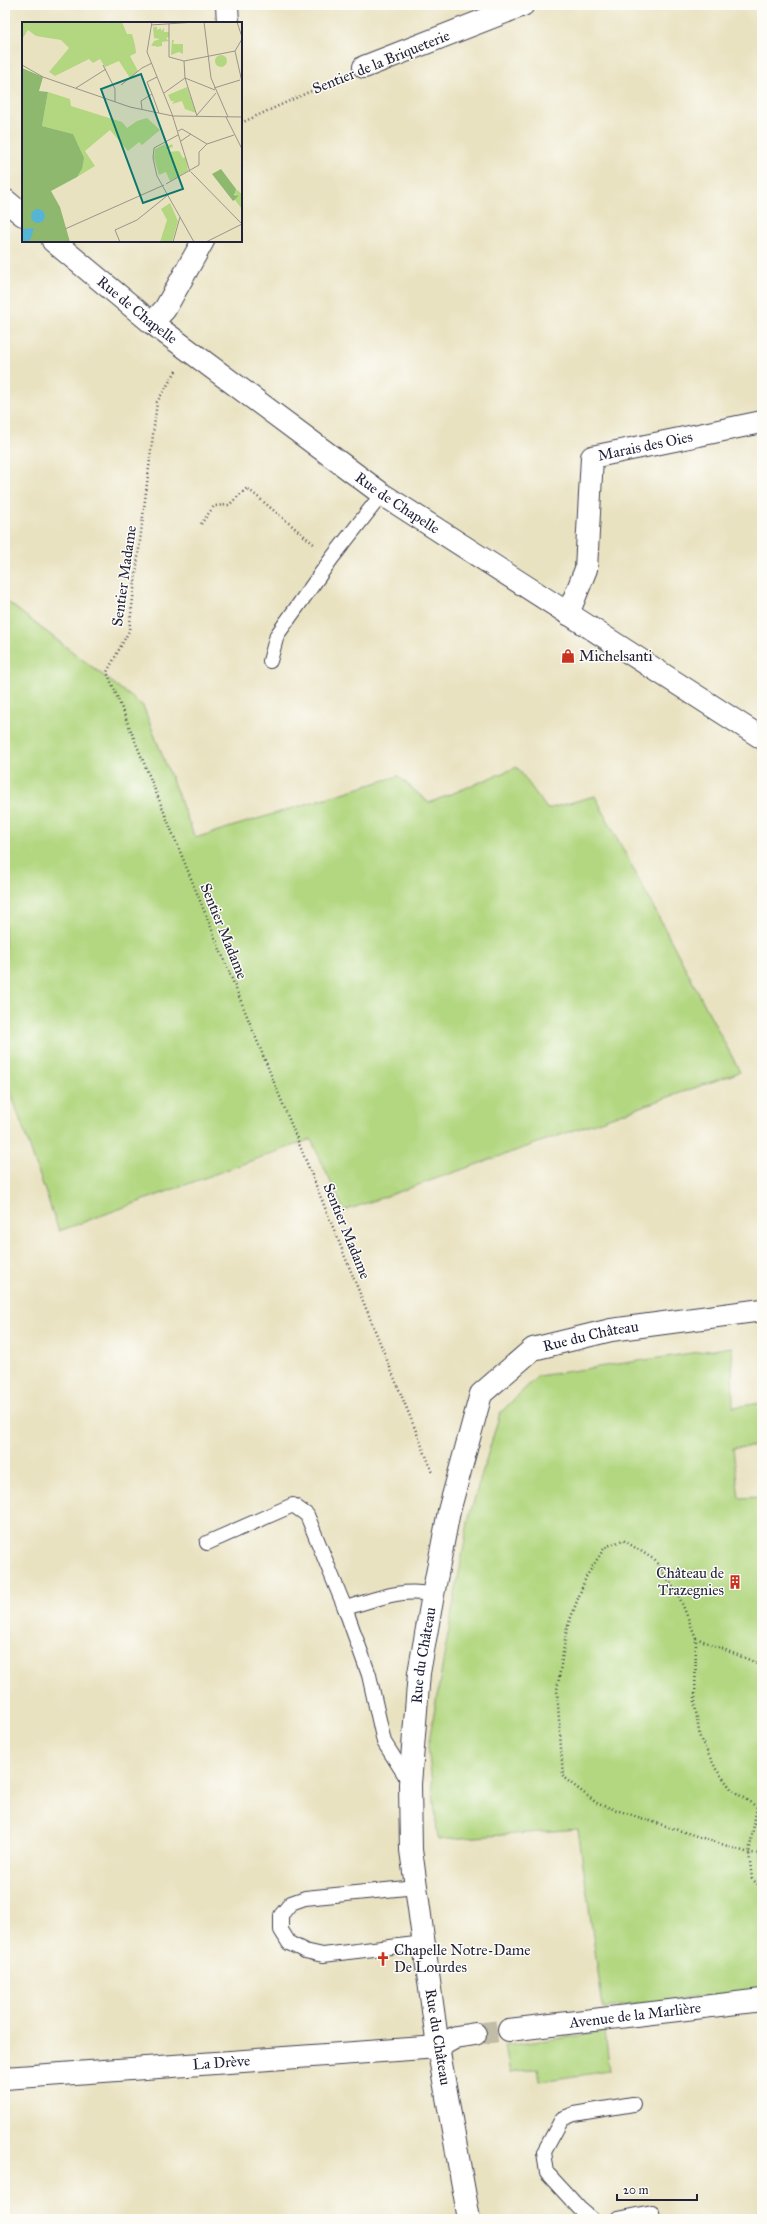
<svg xmlns="http://www.w3.org/2000/svg" width="767" height="2224" font-family="'IM FELL Great Primer',serif">
  <style>
    .green { fill: #b2d780; stroke: #6a7c5e }
    .lines { fill: none; stroke-linecap: round; stroke-linejoin: round }
    .street-tunnel { stroke: #c1bca6; stroke-width: 22; stroke-dasharray: 22 11; stroke-linecap: butt }
    .lane-casing { stroke: #403f4f; stroke-width: 16 }
    .street-casing { stroke: #403f4f; stroke-width: 24 }
    .secondary-casing { stroke: #403f4f; stroke-width: 24 }
    .path { stroke: #403f4f; stroke-width: 2.5; stroke-dasharray: 1 3; stroke-linecap: butt }
    .lane { stroke: #fff; stroke-width: 14 }
    .street { stroke: #fff; stroke-width: 22 }
    .secondary { stroke: #fff; stroke-width: 22 }
    .labels { text-anchor: middle; dominant-baseline: central; stroke-width: 3; stroke-linejoin: round; paint-order: stroke }
    .street-label { font-size: 15px; fill: #22223b; stroke: #fdfcf7 }
    .poi-label { font-size: 15px; fill: #22223b; stroke: #fdfcf7; text-anchor: start }
    .inset-road { fill: none; stroke: #99958b; stroke-width: 1 }
    .view { fill: #0f766e; fill-opacity: 0.15; stroke: #0f766e; stroke-width: 2 }
    .inset-edge { fill: none; stroke: #22223b; stroke-width: 2 }
  </style>
  <rect width="100%" height="100%" fill="#fdfcf7"/>
  <filter id="ink" filterUnits="userSpaceOnUse"><feTurbulence type="fractalNoise" baseFrequency=".025" numOctaves="2"/><feDisplacementMap in="SourceGraphic" scale="8" xChannelSelector="R" yChannelSelector="G"/><feConvolveMatrix kernelMatrix="1 2 1 2 8 2 1 2 1" color-interpolation-filters="sRGB"/></filter>
  <filter id="wash" filterUnits="userSpaceOnUse"><feTurbulence type="fractalNoise" baseFrequency=".012" numOctaves="4" result="noise"/><feDisplacementMap in="SourceGraphic" scale="16" xChannelSelector="R" yChannelSelector="G"/><feGaussianBlur stdDeviation="0.9" result="paint"/><feColorMatrix in="noise" values="0 0 0 0 0 0 0 0 0 0 0 0 0 0 0 0 0 1.4 0 .05"/><feComposite in="paint" operator="in"/></filter>
  <g filter="url(#wash)">
    <rect width="100%" height="100%" fill="#e9e2c1"/>
    <g class="green">
      <path d="M 5,600 L 143,706 L 195,838 L 398,776 L 429,803 L 517,767 L 547,809 L 595,796 L 740,1072 L 344,1211 L 311,1139 L 59,1231 L 5,1076 Z"/>
      <path d="M 732,1347 L 733,1407 L 762,1403 L 762,1446 L 733,1448 L 739,1498 L 762,1497 L 762,1990 L 603,2008 L 578,1829 L 438,1840 L 428,1746 L 469,1517 L 500,1413 L 538,1376 Z"/>
      <path d="M 605,2032 L 610,2071 L 540,2081 L 538,2069 L 510,2073 L 505,2046 Z"/>
    </g>
  </g>
  <g filter="url(#ink)">
    <g class="lines">
      <path class="street-tunnel" d="M 475,2034 L 509,2030"/>
      <defs>
        <g id="lane">
          <path d="M 270,661 L 277,635 L 332,558 L 382,494"/>
          <path d="M 207,1543 L 293,1505 L 307,1515 L 345,1608 L 369,1675 L 384,1742 L 410,1783"/>
          <path d="M 345,1608 C 374,1600 403,1587 433,1595"/>
          <path d="M 416,1887 L 305,1898 L 291,1903 L 281,1915 L 281,1930 L 289,1943 L 305,1951 L 323,1955 L 424,1943"/>
          <path d="M 592,2219 L 579,2208 L 547,2173 L 544,2152 L 562,2119 L 574,2114 L 633,2104"/>
          <path d="M 618,2219 L 652,2212 L 653,2219"/>
        </g>
        <g id="street">
          <path d="M 227,5 L 228,23"/>
          <path d="M 364,67 L 523,5"/>
          <path d="M 152,323 L 165,309 L 203,241"/>
          <path id="s1" d="M 568,614 L 586,569 L 592,457 L 762,422"/>
          <path id="s2" d="M 509,2030 L 762,2000"/>
          <path id="s3" d="M 5,2078 L 438,2047 L 456,2037 L 475,2034"/>
          <path id="s4" d="M 469,2219 L 438,2047 L 411,1850 L 410,1784 L 419,1673 L 433,1595 L 449,1511 L 481,1394 L 533,1349 L 611,1330 L 762,1310"/>
        </g>
        <g id="secondary">
          <path d="M 5,200 L 23,215"/>
          <path id="s5" d="M 53,241 L 152,323 L 382,494 L 762,738"/>
        </g>
      </defs>
      <use href="#lane" class="lane-casing"/>
      <use href="#street" class="street-casing"/>
      <use href="#secondary" class="secondary-casing"/>
      <g class="path">
        <path d="M 241,123 L 342,77"/>
        <path d="M 176,371 L 157,402 L 129,631 L 107,672 L 433,1473"/>
        <path d="M 201,524 L 214,506 L 229,505 L 247,488 L 315,545"/>
        <path d="M 696,1638 L 762,1665"/>
        <path d="M 757,1807 L 732,1790 L 716,1769 L 700,1738 L 695,1705 L 696,1638 L 679,1596 L 655,1560 L 623,1540 L 605,1547 L 586,1577 L 567,1628 L 557,1690 L 563,1777 L 598,1804 L 749,1853 L 762,1854"/>
        <path d="M 757,1807 L 749,1853 L 752,1879 L 762,1888"/>
        <path d="M 757,1807 L 762,1805"/>
      </g>
      <use href="#lane" class="lane"/>
      <use href="#street" class="street"/>
      <use href="#secondary" class="secondary"/>
    </g>
  </g>
  <defs>
    <symbol id="shop-bare" viewBox="-9 -9 18 18"><path d="M-5-2.5h2.3a2.7 3.5 0 0 1 5.4 0H5L5.5 6h-11ZM-1.5-2.5h3a1.5 2.3 0 0 0-3 0Z" fill="#c8321e" stroke="#fdfcf7" stroke-width="2.5" paint-order="stroke"/></symbol>
    <symbol id="building-bare" viewBox="-9 -9 18 18"><path d="M-4-6H4V6H1V3H-1V6H-4ZM-2.5-4.3h1.7v1.8h-1.7ZM.8-4.3h1.7v1.8H.8ZM-2.5-1h1.7V.8h-1.7ZM.8-1h1.7V.8H.8Z" fill="#c8321e" stroke="#fdfcf7" stroke-width="2.5" paint-order="stroke"/></symbol>
    <symbol id="church-bare" viewBox="-9 -9 18 18"><path d="M-1.2-6h2.4v3.5h3.3v2.4h-3.3V6h-2.4V-.1h-3.3v-2.4h3.3Z" fill="#c8321e" stroke="#fdfcf7" stroke-width="2.5" paint-order="stroke"/></symbol>
  </defs>
  <g fill-rule="evenodd">
    <use href="#shop-bare" x="558" y="646" width="20" height="20"/>
    <use href="#building-bare" x="725" y="1572" width="20" height="20"/>
    <use href="#church-bare" x="373" y="1949" width="20" height="20"/>
  </g>
  <g class="labels">
    <g class="street-label">
      <text transform="translate(381 62) rotate(-22)">Sentier de la Briqueterie</text>
      <text stroke="none"><textPath href="#s5" startOffset="109">Rue de Chapelle</textPath></text>
      <text stroke="none"><textPath href="#s1" startOffset="215">Marais des Oies</textPath></text>
      <text stroke="none"><textPath href="#s5" startOffset="433">Rue de Chapelle</textPath></text>
      <text transform="translate(124 576) rotate(-82)">Sentier Madame</text>
      <text transform="translate(224 931) rotate(68)">Sentier Madame</text>
      <text transform="translate(347 1231) rotate(68)">Sentier Madame</text>
      <text stroke="none"><textPath href="#s4" startOffset="965">Rue du Château</textPath></text>
      <text stroke="none"><textPath href="#s4" startOffset="569">Rue du Château</textPath></text>
      <text stroke="none"><textPath href="#s2" startOffset="127">Avenue de la Marlière</textPath></text>
      <text transform="translate(438 2037) rotate(81)">Rue du Château</text>
      <text stroke="none"><textPath href="#s3" startOffset="217">La Drève</textPath></text>
    </g>
    <g class="poi-label">
      <text x="579" y="656">Michelsanti</text>
      <text x="724" y="1573" text-anchor="end">Château de<tspan x="724" dy="17">Trazegnies</tspan></text>
      <text x="394" y="1950">Chapelle Notre-Dame<tspan x="394" dy="17">De Lourdes</tspan></text>
    </g>
  </g>
  <g transform="translate(22 22)">
    <rect width="220" height="220" fill="#e9e2c1"/>
    <path d="M 0,0 L 100,0 L 105,12 L 110,12 L 113,23 L 114,31 L 108,34 L 116,49 L 108,56 L 97,39 L 83,45 L 78,37 L 71,41 L 67,37 L 33,54 L 27,50 L 47,26 L 39,18 L 14,14 L 6,8 L 0,17 ZM 131,5 L 135,5 L 135,8 L 139,6 L 139,9 L 142,6 L 142,10 L 147,10 L 147,15 L 144,16 L 147,19 L 140,20 L 140,24 L 134,25 L 134,21 L 134,24 L 129,24 L 132,19 L 138,17 L 132,16 ZM 150,18 L 152,18 L 151,22 L 161,22 L 161,32 L 157,30 L 149,33 ZM193 39a6 6 0 1 1 12 0a6 6 0 1 1-12 0ZM 165,65 L 174,91 L 163,87 L 160,79 L 150,82 L 152,79 L 149,79 L 146,73 ZM 26,70 L 48,77 L 49,84 L 100,100 L 105,106 L 115,99 L 125,96 L 138,108 L 120,123 L 117,120 L 106,129 L 88,108 L 63,129 L 73,144 L 55,155 L 60,147 L 51,112 L 20,104 ZM 143,122 L 144,125 L 150,122 L 151,125 L 145,127 L 146,130 L 157,129 L 161,136 L 164,135 L 166,149 L 148,159 L 144,150 L 137,153 L 132,136 L 133,127 ZM 214,167 L 220,172 L 220,187 L 212,177 L 217,175 L 211,171 ZM 148,181 L 156,199 L 150,220 L 138,220 L 145,198 L 139,187 Z" fill="#b2d780"/>
    <path d="M 0,46 L 21,55 L 17,69 L 26,70 L 20,104 L 51,112 L 62,136 L 60,147 L 55,155 L 29,169 L 38,185 L 48,220 L 0,220 ZM 199,147 L 214,167 L 212,173 L 217,174 L 211,179 L 190,152 Z" fill="#8db86e"/>
    <path d="M9 194a7 7 0 1 1 14 0a7 7 0 1 1-14 0ZM 12,206 L 9,216 L 6,220 L 0,220 L 0,207 Z" fill="#56b4d5"/>
    <path class="inset-road" d="M 130,0 L 125,30 L 150,92 L 168,150M 182,0 L 189,56 L 206,95M 215,0 L 220,15M 147,2 L 147,35 L 162,39M 129,3 L 174,0M 213,29 L 220,60M 213,29 L 220,17M 0,43 L 21,55 L 108,85 L 151,94 L 220,95M 81,43 L 93,67 L 93,80M 163,56 L 193,68M 99,63 L 120,46 L 130,41M 54,66 L 84,47M 192,66 L 218,58M 142,71 L 163,56M 130,72 L 125,60 L 135,55M 120,87 L 119,79 L 130,72 L 137,91M 175,93 L 194,71M 175,94 L 163,56 L 162,39 L 213,29M 204,95 L 220,127M 156,109 L 160,107 L 185,122M 156,113 L 132,126 L 131,136 L 135,154 L 172,220M 159,119 L 169,112M 169,150 L 220,202M 144,162 L 177,143 L 177,130 L 185,122 L 212,113M 43,207 L 142,163M 98,220 L 93,208 L 115,198 L 146,173M 151,220 L 158,195M 184,220 L 220,202"/>
    <path class="view" d="M 119,52 L 161,167 L 121,181 L 79,67 Z"/>
    <rect width="220" height="220" class="inset-edge"/>
  </g>
  <rect width="767" height="2224" fill="none" stroke="#fdfcf7" stroke-width="20"/>
  <path d="M617 2194v6h80v-6" fill="none" stroke="#22223b" stroke-width="2"/>
  <text x="623" y="2194" font-size="12" fill="#22223b" stroke="#fdfcf7" stroke-width="3" paint-order="stroke">20 m</text>
</svg>
